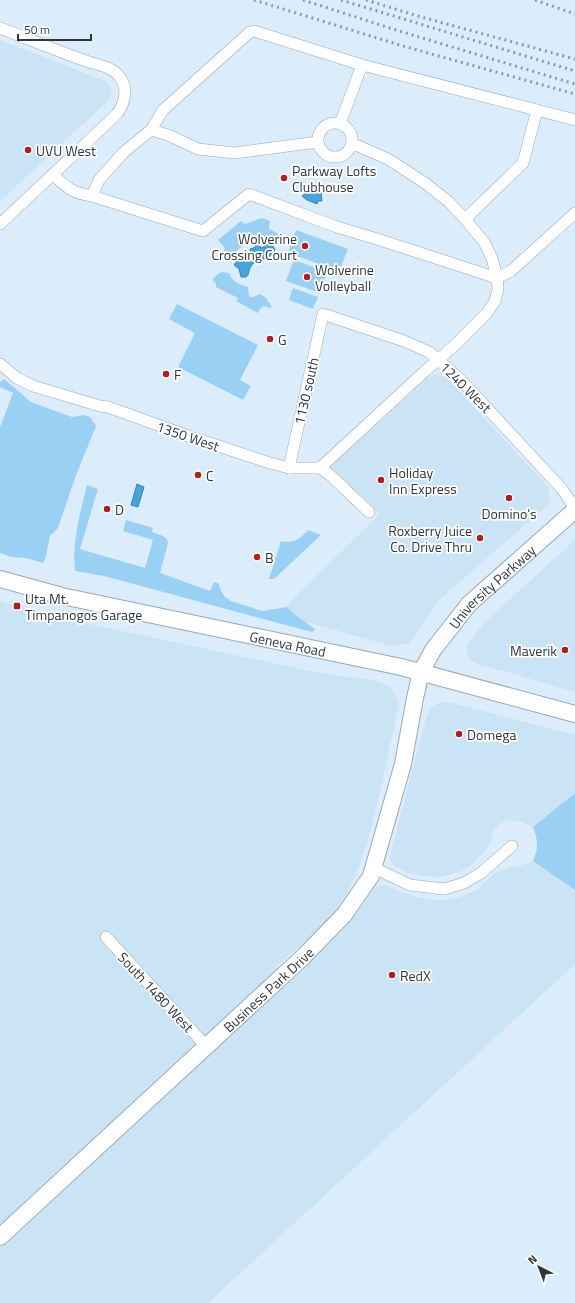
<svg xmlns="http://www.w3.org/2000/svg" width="575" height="1303" font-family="'Titillium Web',sans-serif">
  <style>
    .built { fill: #cae3f5 }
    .green { fill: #9ad0f4 }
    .water { fill: #44a4dc; stroke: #3e83ac }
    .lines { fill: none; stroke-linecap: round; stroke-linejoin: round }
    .street-casing { stroke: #97a9b5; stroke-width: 12 }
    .secondary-casing { stroke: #97a9b5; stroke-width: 18 }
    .street { stroke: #fff; stroke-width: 11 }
    .secondary { stroke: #fff; stroke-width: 16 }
    .rail { stroke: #8d9aa4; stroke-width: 3; stroke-dasharray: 2 4; stroke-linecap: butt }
    .poi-dot { fill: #b01f1b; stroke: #fff; stroke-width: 1.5 }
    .labels { text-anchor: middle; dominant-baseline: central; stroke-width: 3.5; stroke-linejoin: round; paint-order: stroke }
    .poi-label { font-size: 14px; fill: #2f363b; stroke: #fff; text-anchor: start }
    .street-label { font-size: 14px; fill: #2f363b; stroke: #fff }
  </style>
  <rect width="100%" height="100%" fill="#dbedfa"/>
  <g class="built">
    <path d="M 0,40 L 103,80 L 109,84 L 112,93 L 110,99 L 0,201 Z"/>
    <path d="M 436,375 L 446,377 L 548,487 L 550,500 L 548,505 L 439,600 L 415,636 L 408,644 L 392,646 L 278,614 L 380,514 L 330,467 L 429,377 Z"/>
    <path d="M 575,540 L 575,692 L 504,671 L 498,670 L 479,665 L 470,660 L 467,654 L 468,644 L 485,622 Z"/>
    <path d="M 0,601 L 20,607 L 94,625 L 320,673 L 373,680 L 391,687 L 399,704 L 375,814 L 366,847 L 352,884 L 334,914 L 309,938 L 276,967 L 290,982 L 346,928 L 376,887 L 381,885 L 387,886 L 412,896 L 431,900 L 448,900 L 461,897 L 477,890 L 495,873 L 509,867 L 520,866 L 533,861 L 575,890 L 575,964 L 208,1303 L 0,1303 Z"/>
    <path d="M 440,702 L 452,703 L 575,735 L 575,793 L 533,827 L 519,821 L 509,820 L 499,824 L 492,834 L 490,844 L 473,864 L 462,871 L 440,877 L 422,876 L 407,873 L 394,865 L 390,861 L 390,856 L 426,718 L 431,708 Z"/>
  </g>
  <g class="green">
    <path d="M 262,218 L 270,221 L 269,225 L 269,229 L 285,237 L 287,239 L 286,242 L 284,243 L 283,245 C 266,229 243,240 232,258 L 228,258 L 224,255 L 226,253 L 224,250 L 225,248 L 218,240 L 241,221 L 245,224 Z"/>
    <path d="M 296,230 L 348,249 L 338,274 L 314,265 L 314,262 L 288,253 Z"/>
    <path d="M 294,260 L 327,272 L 320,293 L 286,281 Z"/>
    <path d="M 221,272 L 229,273 C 233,283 239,284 248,287 L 249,296 C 253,299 255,296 260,294 L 266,298 L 272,307 L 269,308 L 264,306 L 260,309 L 258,313 L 236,301 L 238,298 L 216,287 L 216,283 L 213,281 L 213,278 Z"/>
    <path d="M 293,288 L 318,297 L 313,309 L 289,300 Z"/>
    <path d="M 177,304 L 258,345 L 240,380 L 251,386 L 243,400 L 178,367 L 195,333 L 169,319 Z"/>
    <path d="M 4,379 L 31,402 L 72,417 L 84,415 L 90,417 L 96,426 L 75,478 L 58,528 L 50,536 L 46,556 L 43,563 L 26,558 L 11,557 L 0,553 L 0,427 L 13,393 L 0,387 L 0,382 Z"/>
    <path d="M 87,485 L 98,489 L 80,549 L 145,568 L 153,540 L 123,531 L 126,520 L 153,528 L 152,532 L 163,536 L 167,539 L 168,543 L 160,573 L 210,591 L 214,582 L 219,584 L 220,589 L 225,597 L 231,601 L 262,611 L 287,607 L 294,614 L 315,629 L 314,631 L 312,632 L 104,576 L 75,571 C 72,542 80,513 87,485 Z"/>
    <path d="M 308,530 L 321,535 L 274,579 L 269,579 L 281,541 C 293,544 300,539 308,530 Z"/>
    <path d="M 575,793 L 575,890 L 533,861 C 539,847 538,841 533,827 Z"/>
  </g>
  <g class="water">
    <path d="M 312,187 L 315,191 L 321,191 L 322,201 L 318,201 L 317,204 L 307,200 L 302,196 L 305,194 L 304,192 Z"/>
    <path d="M 257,244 L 262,248 L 267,244 L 273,246 L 275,250 L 268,258 C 259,259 251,262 249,271 C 247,277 250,273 246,277 L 241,277 L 239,269 L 234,265 L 237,261 L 244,262 L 251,255 L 250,249 L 254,248 Z"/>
    <path d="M 137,484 L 144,487 L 138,507 L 131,505 Z"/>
  </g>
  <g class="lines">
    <defs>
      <g id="street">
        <path d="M 0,28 C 29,39 57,51 86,61 C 97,65 111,66 119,76 C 129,88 125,104 116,115 L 0,224"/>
        <path d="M 362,65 L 537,110 L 523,163 L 465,219"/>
        <path d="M 537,110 L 575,120"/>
        <circle cx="335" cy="140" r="17"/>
        <path d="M 151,130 L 163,110 L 250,32 L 254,31 L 362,65 L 340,124"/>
        <path d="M 351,143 L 388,159 L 425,183 L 449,202 L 465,219 L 484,242 L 492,258 L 497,278 L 511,271 L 575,213"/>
        <path d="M 53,175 C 68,188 72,193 92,196 L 203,231 L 249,194 L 337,227 L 377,239 L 497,278 L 498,289 L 495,301 L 487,313 L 455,345 L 425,371 L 320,468"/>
        <path d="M 92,196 L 99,180 L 124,152 L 151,130 L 168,135 L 198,149 L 234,153 L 318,142"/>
        <path d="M 0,364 L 17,378 L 33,386 L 100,406 L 108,407 L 191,437 L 270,463 L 289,468 L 320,468 L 330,475 L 369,512"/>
        <path d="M 289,468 L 323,314 L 404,341 L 429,352 L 461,380 L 562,489 L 575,508"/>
        <path d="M 374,868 L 410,885 L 444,889 L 464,883 L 481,873 L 512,846"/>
        <path d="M 106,937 L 206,1046"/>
      </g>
      <g id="secondary">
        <path id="s1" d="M 0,579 L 62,596 L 401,667 L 575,714"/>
        <path id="s2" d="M 0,1237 L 303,957 L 344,915 L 371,876 L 403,764 L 415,698 L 421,672 L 433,650 L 469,604 L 575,510"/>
      </g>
    </defs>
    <use href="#street" class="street-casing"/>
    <use href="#secondary" class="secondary-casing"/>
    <use href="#street" class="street"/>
    <use href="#secondary" class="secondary"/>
    <g class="rail">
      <path d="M 254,0 L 403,46 L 575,94"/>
      <path d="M 303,0 L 396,30 L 575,84"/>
      <path d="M 341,0 L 575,71"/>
      <path d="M 366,0 L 421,17 L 575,59"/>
      <path d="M 535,0 L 575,14"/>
    </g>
  </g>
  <g class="poi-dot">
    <circle cx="28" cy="150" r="4"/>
    <circle cx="284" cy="178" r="4"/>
    <circle cx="305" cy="246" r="4"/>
    <circle cx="307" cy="277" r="4"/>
    <circle cx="270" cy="339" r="4"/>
    <circle cx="166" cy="374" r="4"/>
    <circle cx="198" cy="475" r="4"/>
    <circle cx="381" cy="480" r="4"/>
    <circle cx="509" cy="498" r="4"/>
    <circle cx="107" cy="509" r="4"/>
    <circle cx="480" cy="538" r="4"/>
    <circle cx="257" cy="557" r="4"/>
    <rect x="13" y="602" width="8" height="8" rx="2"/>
    <circle cx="565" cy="650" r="4"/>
    <circle cx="459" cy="734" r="4"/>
    <circle cx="392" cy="975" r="4"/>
  </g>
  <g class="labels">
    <g class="poi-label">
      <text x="36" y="150">UVU West</text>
      <text x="292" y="170">Parkway Lofts<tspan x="292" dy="16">Clubhouse</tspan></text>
      <text x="297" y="238" text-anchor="end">Wolverine<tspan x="297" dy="16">Crossing Court</tspan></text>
      <text x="315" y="269">Wolverine<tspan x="315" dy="16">Volleyball</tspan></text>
      <text x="278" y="339">G</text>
      <text x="174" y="374">F</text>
      <text x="389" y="472">Holiday<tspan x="389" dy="16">Inn Express</tspan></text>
      <text x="206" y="475">C</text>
      <text x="115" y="509">D</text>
      <text x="509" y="513" text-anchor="middle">Domino's</text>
      <text x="472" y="530" text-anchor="end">Roxberry Juice<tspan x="472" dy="16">Co. Drive Thru</tspan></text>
      <text x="265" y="557">B</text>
      <text x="25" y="598">Uta Mt.<tspan x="25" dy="16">Timpanogos Garage</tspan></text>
      <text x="557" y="650" text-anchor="end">Maverik</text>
      <text x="467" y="734">Domega</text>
      <text x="400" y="975">RedX</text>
    </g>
    <g class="street-label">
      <text transform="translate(466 387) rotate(45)">1240 West</text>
      <text transform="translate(306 391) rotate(-77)">1130 south</text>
      <text transform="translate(188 436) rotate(19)">1350 West</text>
      <text stroke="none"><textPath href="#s2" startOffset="841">University Parkway</textPath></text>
      <text stroke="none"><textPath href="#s1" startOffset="295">Geneva Road</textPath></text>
      <text stroke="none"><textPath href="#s2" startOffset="365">Business Park Drive</textPath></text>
      <text transform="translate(156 992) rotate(47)">South 1480 West</text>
    </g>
  </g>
  <g transform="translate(539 1267) rotate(318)" stroke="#ffffff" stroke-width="3" paint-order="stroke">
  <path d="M0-3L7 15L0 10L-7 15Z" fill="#2f363b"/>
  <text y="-6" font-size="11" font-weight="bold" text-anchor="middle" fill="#2f363b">N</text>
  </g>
  <path d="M18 34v6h73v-6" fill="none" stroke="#2f363b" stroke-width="2"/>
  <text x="24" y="34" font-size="12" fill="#2f363b" stroke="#ffffff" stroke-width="3" paint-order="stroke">50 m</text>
</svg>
